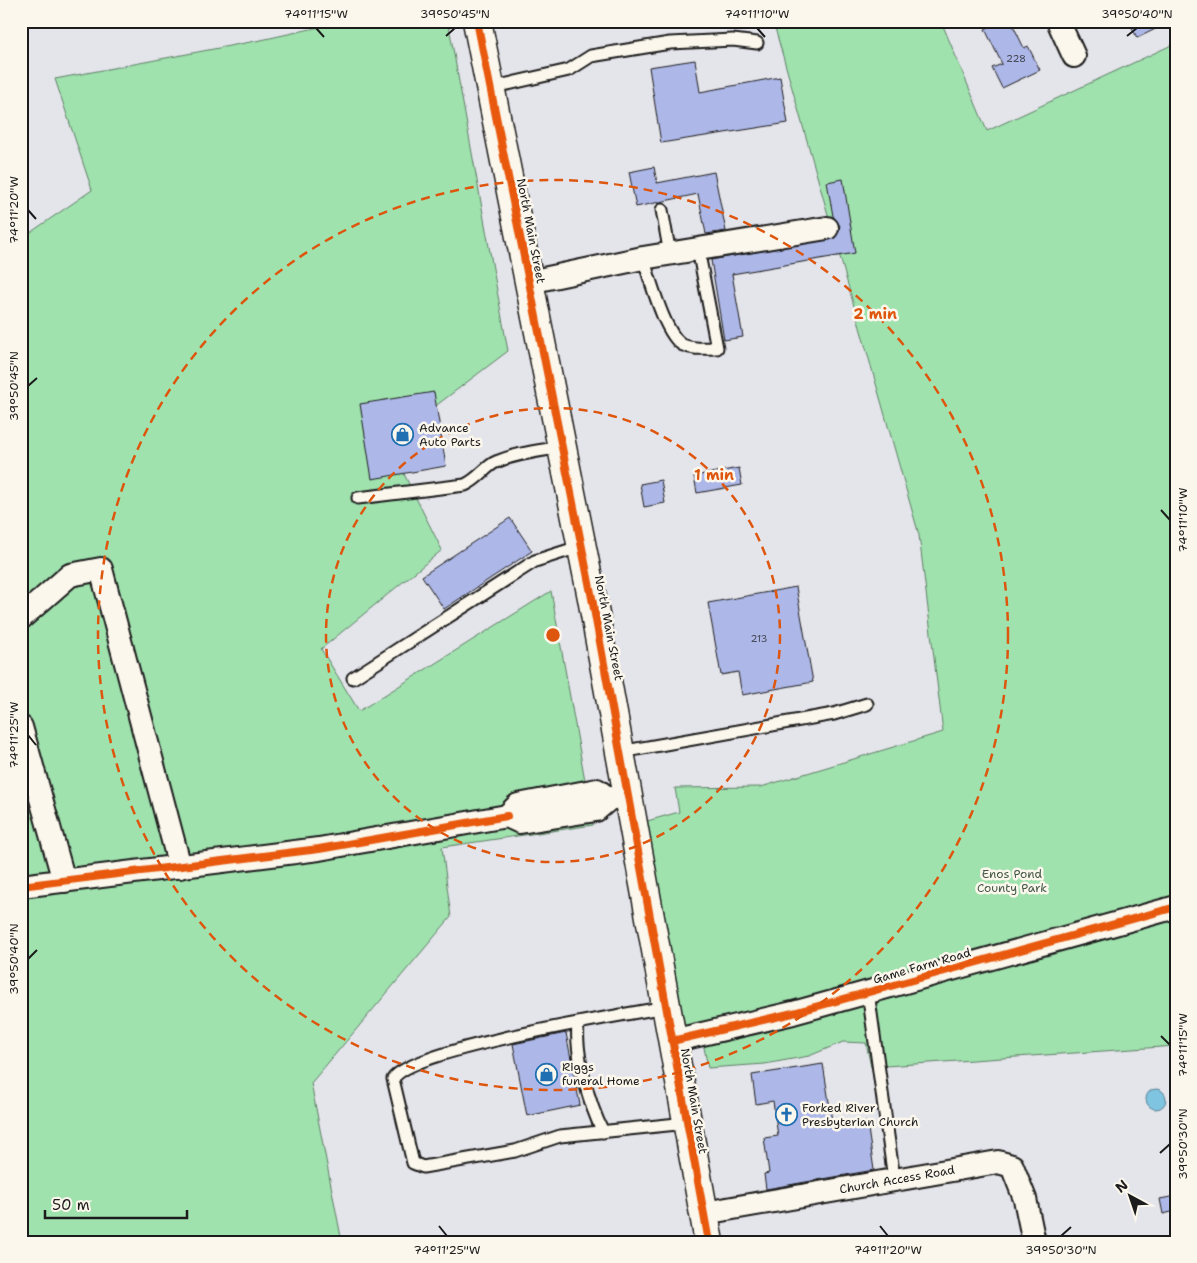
<svg xmlns="http://www.w3.org/2000/svg" width="1197" height="1263" font-family="'Shantell Sans',sans-serif">
  <style>
    .green { fill: #9fe2ae; stroke: #5e7f65 }
    .water { fill: #7fc4e0; stroke: #578192 }
    .building { fill: #adb8e9; stroke: #1c1c1c }
    .lines { fill: none; stroke-linecap: round; stroke-linejoin: round }
    .service-casing { stroke: #1c1c1c; stroke-width: 15 }
    .minor-casing { stroke: #1c1c1c; stroke-width: 26 }
    .trunk-casing { stroke: #1c1c1c; stroke-width: 31 }
    .service { stroke: #fbf7ec; stroke-width: 11 }
    .minor { stroke: #fbf7ec; stroke-width: 22 }
    .trunk { stroke: #fbf7ec; stroke-width: 28 }
    .cycleway-casing { stroke: #fbf7ec; stroke-width: 11 }
    .cycleway { stroke: #e8590c; stroke-width: 8 }
    .ticks { fill: none; stroke: #1c1c1c; stroke-width: 2 }
    .ring { fill: none; stroke: #de560d; stroke-width: 2.5; stroke-dasharray: 9 6 }
    .labels { text-anchor: middle; dominant-baseline: central; stroke-width: 5; stroke-linejoin: round; paint-order: stroke }
    .number-label { font-size: 10px; fill: #40434f }
    .street-label { font-size: 12px; fill: #1c1c1c; stroke: #fbf7ec }
    .poi-label { font-size: 12px; fill: #1c1c1c; stroke: #fbf7ec; text-anchor: start }
    .park-label { font-size: 12px; fill: #435748; stroke: #fbf7ec }
    .centre { fill: #de560d; stroke: #fbf7ec; stroke-width: 2.5 }
    .ring-label { font-size: 15px; text-anchor: middle; font-weight: bold; fill: #de560d; stroke: #fbf7ec; stroke-width: 5; stroke-linejoin: round; paint-order: stroke }
    .neatline { fill: none; stroke: #1c1c1c; stroke-width: 2 }
    .ticks-label { font-size: 12px; text-anchor: middle; fill: #1c1c1c }
  </style>
  <rect width="100%" height="100%" fill="#e4e4eb"/>
  <filter id="ink" filterUnits="userSpaceOnUse"><feTurbulence type="fractalNoise" baseFrequency=".02" numOctaves="2"/><feDisplacementMap in="SourceGraphic" scale="10" xChannelSelector="R" yChannelSelector="G"/><feConvolveMatrix kernelMatrix="1 2 1 2 8 2 1 2 1" color-interpolation-filters="sRGB"/></filter>
  <g filter="url(#ink)">
    <g class="green">
      <path d="M 347,21 L 448,21 L 508,351 L 388,442 L 442,550 L 321,649 L 359,711 L 551,591 L 593,825 L 442,847 L 451,917 L 311,1083 L 342,1242 L 21,1242 L 21,239 L 92,190 L 55,79 L 261,40 Z"/>
      <path d="M 773,21 L 941,21 L 987,131 L 1176,43 L 1176,1046 L 871,1067 L 866,1043 L 843,1042 L 809,1056 L 765,1064 L 708,1068 L 703,1042 L 672,1041 L 633,825 L 679,812 L 675,788 L 761,787 L 943,732 L 919,535 Z"/>
    </g>
    <circle class="water" cx="1156" cy="1099" r="10"/>
    <g class="building">
      <path d="M 1002,21 L 1011,21 L 1024,48 L 1028,46 L 1040,70 L 1002,88 L 992,68 L 1002,64 L 985,29 Z"/>
      <path d="M 1129,21 L 1172,21 L 1137,38 Z"/>
      <path d="M 695,60 L 700,92 L 780,77 L 788,123 L 661,143 L 649,67 Z"/>
      <path d="M 654,167 L 657,183 L 714,172 L 726,231 L 706,234 L 698,194 L 636,207 L 629,172 Z"/>
      <path d="M 843,179 L 855,253 L 732,274 L 743,337 L 724,340 L 711,260 L 835,238 L 840,226 L 833,216 L 827,182 Z"/>
      <path d="M 434,392 L 446,466 L 372,479 L 360,404 Z"/>
      <path d="M 739,468 L 742,485 L 697,493 L 694,476 Z"/>
      <path d="M 661,480 L 665,503 L 644,507 L 640,484 Z"/>
      <path d="M 510,518 L 532,551 L 444,609 L 422,576 Z"/>
      <path d="M 796,587 L 813,682 L 742,695 L 738,672 L 721,675 L 708,603 Z"/>
      <path d="M 566,1033 L 580,1105 L 527,1116 L 513,1044 Z"/>
      <path d="M 823,1064 L 833,1127 L 867,1122 L 874,1170 L 766,1189 L 764,1174 L 769,1173 L 764,1138 L 778,1136 L 773,1101 L 756,1104 L 752,1075 Z"/>
      <path d="M 1176,1196 L 1176,1211 L 1163,1214 L 1160,1199 Z"/>
    </g>
    <g class="lines">
      <defs>
        <g id="service">
          <path d="M 490,88 L 569,70 L 591,56 L 670,43 L 733,40 L 757,43"/>
          <path d="M 662,210 L 670,254"/>
          <path d="M 643,258 C 650,278 665,336 683,345 C 694,350 705,348 717,348 L 698,249"/>
          <path d="M 358,498 L 465,485 C 479,479 486,466 496,462 C 517,453 540,451 562,447"/>
          <path d="M 353,678 L 535,561 L 582,546"/>
          <path d="M 620,752 L 834,714 L 867,704"/>
          <path d="M 868,992 L 894,1179"/>
          <path d="M 666,1007 C 622,1015 410,1049 393,1079 L 413,1163 L 423,1167 L 515,1151 L 560,1136 L 687,1123"/>
          <path d="M 578,1024 C 575,1055 589,1104 603,1132"/>
        </g>
        <g id="minor">
          <path d="M 1058,21 L 1074,56"/>
          <path d="M 529,282 L 643,258 L 827,228"/>
          <path d="M 21,618 L 70,575 L 101,569 L 180,867"/>
          <path d="M 21,727 L 64,881"/>
          <path d="M 609,799 L 597,790 L 518,805 L 507,816 L 520,822 L 596,810 L 609,799 L 627,795"/>
          <path d="M 21,886 L 319,849 L 507,816"/>
          <path d="M 672,1041 L 793,1013 L 1176,907"/>
          <path id="s1" d="M 704,1213 L 998,1162 L 1012,1166 L 1025,1199 L 1034,1242"/>
        </g>
        <path id="trunk" d="M 477,21 L 592,598 L 709,1242"/>
      </defs>
      <use href="#service" class="service-casing"/>
      <use href="#minor" class="minor-casing"/>
      <use href="#trunk" class="trunk-casing"/>
      <use href="#service" class="service"/>
      <use href="#minor" class="minor"/>
      <use href="#trunk" class="trunk"/>
      <defs>
        <g id="cycleway">
          <path d="M 477,21 L 592,598 L 709,1242"/>
          <path d="M 21,886 L 319,849 L 507,816"/>
          <path d="M 672,1041 L 793,1013 L 1176,907"/>
        </g>
      </defs>
      <use href="#cycleway" class="cycleway-casing"/>
      <use href="#cycleway" class="cycleway"/>
    </g>
  </g>
  <path class="ticks" d="M 316,28 L 324,37M 757,28 L 765,37M 446,36 L 455,28M 1127,36 L 1137,28M 28,210 L 36,219M 28,386 L 37,378M 1161,510 L 1170,520M 28,735 L 36,745M 28,959 L 37,950M 1161,1036 L 1170,1045M 1160,1153 L 1170,1144M 439,1226 L 447,1236M 880,1226 L 888,1236M 1061,1236 L 1071,1227"/>
  <g class="ring">
    <circle cx="553" cy="635" r="227"/>
    <circle cx="553" cy="635" r="455"/>
  </g>
  <defs>
    <symbol id="shop-ring" viewBox="-11 -11 22 22"><circle r="9.5" fill="#fbf7ec" stroke="#1f6fb2" stroke-width="1.5"/><path d="M-5-2.5h2.3a2.7 3.5 0 0 1 5.4 0H5L5.5 6h-11ZM-1.5-2.5h3a1.5 2.3 0 0 0-3 0Z" fill="#1f6fb2"/></symbol>
    <symbol id="church-ring" viewBox="-11 -11 22 22"><circle r="9.5" fill="#fbf7ec" stroke="#1f6fb2" stroke-width="1.5"/><path d="M-1.2-6h2.4v3.5h3.3v2.4h-3.3V6h-2.4V-.1h-3.3v-2.4h3.3Z" fill="#1f6fb2"/></symbol>
  </defs>
  <g fill-rule="evenodd">
    <use href="#shop-ring" x="390" y="422" width="25" height="25"/>
    <use href="#shop-ring" x="534" y="1062" width="25" height="25"/>
    <use href="#church-ring" x="774" y="1102" width="25" height="25"/>
  </g>
  <g class="labels">
    <g class="number-label">
      <text x="1016" y="58">228</text>
      <text x="759" y="638">213</text>
    </g>
    <g class="street-label">
      <text transform="translate(531 231) rotate(79)">North Main Street</text>
      <text transform="translate(609 628) rotate(79)">North Main Street</text>
      <text transform="translate(922 966) rotate(-16)">Game Farm Road</text>
      <text transform="translate(694 1101) rotate(80)">North Main Street</text>
      <text stroke="none"><textPath href="#s1" startOffset="196">Church Access Road</textPath></text>
    </g>
    <g class="poi-label">
      <text x="419" y="428">Advance<tspan x="419" dy="14">Auto Parts</tspan></text>
      <text x="562" y="1067">Riggs<tspan x="562" dy="14">funeral Home</tspan></text>
      <text x="802" y="1108">Forked River<tspan x="802" dy="14">Presbyterian Church</tspan></text>
    </g>
    <g class="park-label">
      <text x="1012" y="874">Enos Pond<tspan x="1012" dy="14">County Park</tspan></text>
    </g>
  </g>
  <circle cx="553" cy="635" r="8" class="centre"/>
  <g class="ring-label">
    <text x="875" y="319">2 min</text>
    <text x="714" y="480">1 min</text>
  </g>
  <rect width="1197" height="1263" fill="none" stroke="#fbf7ec" stroke-width="55"/>
  <g transform="translate(1130 1196) rotate(320)" stroke="#fbf7ec" stroke-width="4" paint-order="stroke">
  <path d="M0-4L9 19L0 12L-9 19Z" fill="#1c1c1c"/>
  <text y="-8" font-size="14" font-weight="bold" text-anchor="middle" fill="#1c1c1c">N</text>
  </g>
  <path d="M45 1210v8h142v-8" fill="none" stroke="#1c1c1c" stroke-width="2.5"/>
  <text x="52" y="1210" font-size="15" fill="#1c1c1c" stroke="#fbf7ec" stroke-width="4" paint-order="stroke">50 m</text>
  <rect x="28" y="28" width="1142" height="1208" class="neatline"/>
  <g class="ticks-label">
    <text x="316" y="18">74°11'15"W</text>
    <text x="455" y="18">39°50'45"N</text>
    <text x="757" y="18">74°11'10"W</text>
    <text x="1137" y="18">39°50'40"N</text>
    <text transform="translate(14 210) rotate(-90)" y="4">74°11'20"W</text>
    <text transform="translate(14 386) rotate(-90)" y="4">39°50'45"N</text>
    <text transform="translate(1183 520) rotate(-90)" y="4">74°11'10"W</text>
    <text transform="translate(14 735) rotate(-90)" y="4">74°11'25"W</text>
    <text transform="translate(14 959) rotate(-90)" y="4">39°50'40"N</text>
    <text transform="translate(1183 1045) rotate(-90)" y="4">74°11'15"W</text>
    <text transform="translate(1183 1144) rotate(-90)" y="4">39°50'30"N</text>
    <text x="447" y="1254">74°11'25"W</text>
    <text x="888" y="1254">74°11'20"W</text>
    <text x="1061" y="1254">39°50'30"N</text>
  </g>
</svg>
